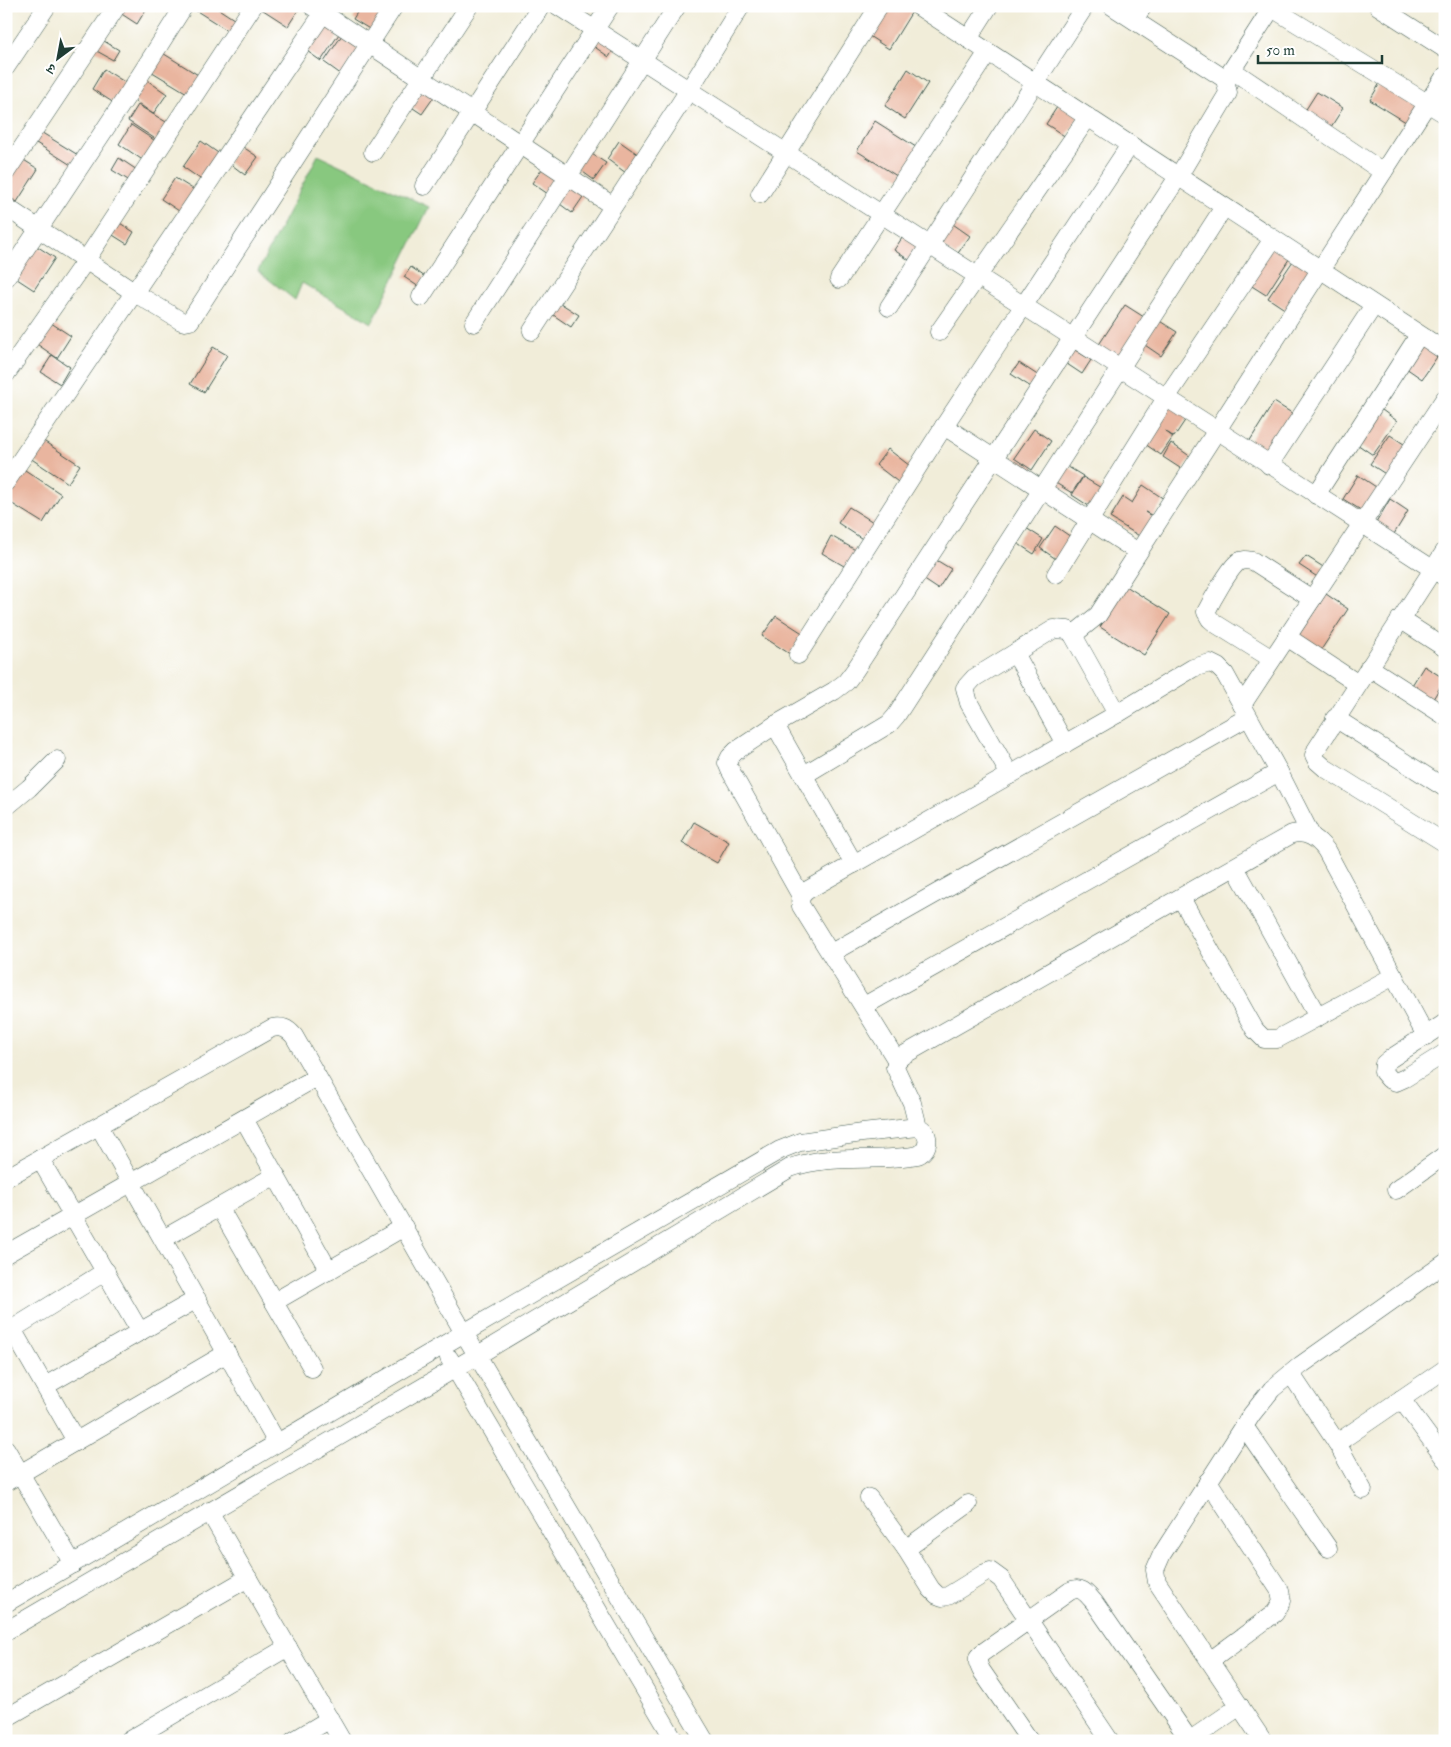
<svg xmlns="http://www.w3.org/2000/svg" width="1451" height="1747" font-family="'IM FELL Double Pica','Noto Serif Devanagari',serif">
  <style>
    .green { fill: #88c87f; stroke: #54825a }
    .building { fill: #e9b59f }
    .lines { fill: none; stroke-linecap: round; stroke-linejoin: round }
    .minor-casing { stroke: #3e574d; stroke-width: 19 }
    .minor { stroke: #fff; stroke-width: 18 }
  </style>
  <rect width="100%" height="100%" fill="#fff"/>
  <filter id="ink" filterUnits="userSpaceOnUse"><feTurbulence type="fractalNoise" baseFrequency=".02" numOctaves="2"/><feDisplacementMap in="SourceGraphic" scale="10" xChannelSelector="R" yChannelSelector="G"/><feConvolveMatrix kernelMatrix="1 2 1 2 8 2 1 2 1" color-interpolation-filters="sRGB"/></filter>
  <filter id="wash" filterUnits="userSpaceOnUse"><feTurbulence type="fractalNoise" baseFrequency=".0096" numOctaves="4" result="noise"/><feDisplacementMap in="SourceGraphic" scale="20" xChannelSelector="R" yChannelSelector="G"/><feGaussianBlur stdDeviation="1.12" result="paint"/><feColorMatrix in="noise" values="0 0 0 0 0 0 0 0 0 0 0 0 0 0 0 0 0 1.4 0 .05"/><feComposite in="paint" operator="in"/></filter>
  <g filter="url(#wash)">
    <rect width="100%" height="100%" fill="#f1edd9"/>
    <path class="green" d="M 318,155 L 429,207 L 372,323 L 302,283 L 295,300 L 258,271 Z"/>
    <g id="blocks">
      <g class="building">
        <path d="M 120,6 L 148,6 L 137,24 L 117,11 Z"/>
        <path d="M 193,6 L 214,6 L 240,23 L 233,34 L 192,8 Z"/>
        <path d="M 257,6 L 301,6 L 288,26 Z"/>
        <path d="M 361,6 L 376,6 L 383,11 L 371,30 L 353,19 Z"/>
        <path d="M 888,6 L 907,6 L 913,10 L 889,49 L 869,36 Z"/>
        <path d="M 324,20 L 341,31 L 321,61 L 304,49 Z"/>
        <path d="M 344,32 L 363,45 L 342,75 L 324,62 Z"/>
        <path d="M 597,33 L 616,46 L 609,57 L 589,43 Z"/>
        <path d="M 99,38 L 119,50 L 113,60 L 93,49 Z"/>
        <path d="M 161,52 L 203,78 L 192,96 L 149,70 Z"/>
        <path d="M 104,69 L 126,83 L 114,103 L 92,89 Z"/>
        <path d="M 908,69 L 928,83 L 905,119 L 885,106 Z"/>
        <path d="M 144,78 L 167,94 L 153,114 L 131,98 Z"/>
        <path d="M 1383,78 L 1423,103 L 1409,124 L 1370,100 Z"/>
        <path d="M 424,86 L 436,94 L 422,114 L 410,106 Z"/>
        <path d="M 1317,92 L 1343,108 L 1329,130 L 1303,114 Z"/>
        <path d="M 1061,101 L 1081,114 L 1066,137 L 1046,124 Z"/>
        <path d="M 138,105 L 171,125 L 160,142 L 128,121 Z"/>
        <path d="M 875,121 L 919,149 L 900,178 L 857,151 Z"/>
        <path d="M 131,125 L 160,144 L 147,163 L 119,144 Z"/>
        <path d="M 39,131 L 78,155 L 71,165 L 33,141 Z"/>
        <path d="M 201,141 L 221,155 L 203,181 L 183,167 Z"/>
        <path d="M 619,141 L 639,155 L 626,173 L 607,159 Z"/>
        <path d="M 240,145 L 258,157 L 245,175 L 228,162 Z"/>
        <path d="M 587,151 L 606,163 L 594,180 L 576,167 Z"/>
        <path d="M 19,157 L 38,169 L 17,202 L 6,195 L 6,178 Z"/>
        <path d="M 119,158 L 140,172 L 133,183 L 112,170 Z"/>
        <path d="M 545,165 L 561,176 L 548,194 L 532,183 Z"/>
        <path d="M 175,178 L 196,191 L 182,213 L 161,199 Z"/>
        <path d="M 569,182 L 585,194 L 572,213 L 556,201 Z"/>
        <path d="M 115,220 L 134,232 L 127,244 L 108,232 Z"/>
        <path d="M 950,222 L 970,236 L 956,256 L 936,242 Z"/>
        <path d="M 906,232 L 924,245 L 912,262 L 894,250 Z"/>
        <path d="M 32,243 L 55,258 L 34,290 L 11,275 Z"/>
        <path d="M 1273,244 L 1291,256 L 1266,295 L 1247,283 Z"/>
        <path d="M 1295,258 L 1316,273 L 1289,312 L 1268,298 Z"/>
        <path d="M 411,267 L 425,277 L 419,287 L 404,277 Z"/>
        <path d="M 557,301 L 579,315 L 571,327 L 549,312 Z"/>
        <path d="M 1125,305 L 1147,319 L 1120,360 L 1098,346 Z"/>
        <path d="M 45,319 L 71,336 L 57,358 L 31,340 Z"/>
        <path d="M 1158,320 L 1177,332 L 1161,356 L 1142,343 Z"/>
        <path d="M 1423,343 L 1439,354 L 1422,379 L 1406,368 Z"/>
        <path d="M 213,347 L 227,355 L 204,392 L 190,384 Z"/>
        <path d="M 1070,347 L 1091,360 L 1082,374 L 1061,360 Z"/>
        <path d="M 52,355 L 70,367 L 60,384 L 41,372 Z"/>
        <path d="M 1019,363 L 1039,376 L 1031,387 L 1011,374 Z"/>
        <path d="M 1274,402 L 1295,415 L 1270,454 L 1249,442 Z"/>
        <path d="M 1168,404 L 1188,416 L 1174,437 L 1165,431 L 1173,437 L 1161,455 L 1145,444 Z"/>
        <path d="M 1378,407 L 1397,421 L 1373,455 L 1354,442 Z"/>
        <path d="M 1034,429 L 1051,441 L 1032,470 L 1014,458 Z"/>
        <path d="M 1390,435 L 1410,448 L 1390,477 L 1370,464 Z"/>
        <path d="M 42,440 L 80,465 L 68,483 L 30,458 Z"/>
        <path d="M 1171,443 L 1191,457 L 1183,470 L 1163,457 Z"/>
        <path d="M 888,449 L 914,469 L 902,485 L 876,465 Z"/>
        <path d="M 1065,465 L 1083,476 L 1072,493 L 1054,482 Z"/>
        <path d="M 22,468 L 61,494 L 43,523 L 6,500 L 6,493 Z"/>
        <path d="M 1358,475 L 1379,489 L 1364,512 L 1343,499 Z"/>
        <path d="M 1083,477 L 1103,489 L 1092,508 L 1072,495 Z"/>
        <path d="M 1143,485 L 1164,499 L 1153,516 L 1145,512 L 1153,517 L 1141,537 L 1110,518 L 1123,497 L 1132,503 Z"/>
        <path d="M 1390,499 L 1408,511 L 1394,534 L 1376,523 Z"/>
        <path d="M 849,507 L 878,525 L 867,542 L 838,523 Z"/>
        <path d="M 1055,526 L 1074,539 L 1059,561 L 1040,548 Z"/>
        <path d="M 1026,528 L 1043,539 L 1034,554 L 1017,543 Z"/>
        <path d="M 831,536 L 859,552 L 849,569 L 822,553 Z"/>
        <path d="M 1306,556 L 1328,570 L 1322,580 L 1299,565 Z"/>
        <path d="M 933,558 L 951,569 L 938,589 L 920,577 Z"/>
        <path d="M 1126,586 L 1170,614 L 1144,655 L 1100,627 Z"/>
        <path d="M 1326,594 L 1348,609 L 1321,650 L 1299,635 Z"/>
        <path d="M 776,616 L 804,634 L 790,654 L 762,636 Z"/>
        <path d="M 1424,666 L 1445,679 L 1430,704 L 1409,690 Z"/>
        <path d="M 694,822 L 729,842 L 717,863 L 682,843 Z"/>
      </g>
    </g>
  </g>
  <g filter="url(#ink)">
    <use href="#blocks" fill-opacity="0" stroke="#3e574d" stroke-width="1"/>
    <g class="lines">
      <defs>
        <g id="minor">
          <path d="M 312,6 L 613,206"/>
          <path d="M 558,6 L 1445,577"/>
          <path d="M 918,6 L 1445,351"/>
          <path d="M 1378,6 L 1445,49"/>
          <path d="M 1272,8 L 1445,114"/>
          <path d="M 1134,20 L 1143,6"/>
          <path d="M 968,39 L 989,6"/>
          <path d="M 6,67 L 47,6"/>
          <path d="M 1232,70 L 1383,172"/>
          <path d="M 1226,79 L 1273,6"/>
          <path d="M 373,152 L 469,6"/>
          <path d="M 6,172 L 117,6"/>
          <path d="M 424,186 L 541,6"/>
          <path d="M 760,194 L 879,6"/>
          <path d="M 6,207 L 135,293 L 181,321 L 185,322 L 190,321 L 394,6"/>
          <path d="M 6,278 L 127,96 L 184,6"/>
          <path d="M 839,279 L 988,52"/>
          <path d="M 421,297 L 610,6"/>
          <path d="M 889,307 L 1085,6"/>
          <path d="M 474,323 L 677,6"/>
          <path d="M 532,331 L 689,90 L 741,6"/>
          <path d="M 939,332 L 1088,117"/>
          <path d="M 6,374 L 86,260 L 253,6"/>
          <path d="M 944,426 L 1138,552"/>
          <path d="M 1269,465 L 1374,305"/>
          <path d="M 6,482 L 328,6"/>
          <path d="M 1316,495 L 1419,335"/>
          <path d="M 1445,551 L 1316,750 L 1314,755 L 1317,761 L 1325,768 L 1445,843"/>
          <path d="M 1056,574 L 1166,398 L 1273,239"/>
          <path d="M 1400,619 L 1445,648"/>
          <path d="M 1073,635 L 1098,615 L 1445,76"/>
          <path d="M 1287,637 L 1358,684"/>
          <path d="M 1015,653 L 1065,744"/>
          <path d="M 798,655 L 944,426 L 1130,145"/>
          <path d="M 1272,659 L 1216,624 L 1210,619 L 1206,612 C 1211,602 1229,569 1238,562 C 1243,559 1247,560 1253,561 L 1312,599"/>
          <path d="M 1369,667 L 1445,716"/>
          <path d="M 1242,705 L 1445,398"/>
          <path d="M 1335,718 L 1445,788"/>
          <path d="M 775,725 L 854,864"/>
          <path d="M 804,775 L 889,724 L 896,716 L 1224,207"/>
          <path d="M 1010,775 L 969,703 L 965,688 L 974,678 L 1054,629 L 1068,630 L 1073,635 L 1117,714"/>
          <path d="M 6,807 L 29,788 L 57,760"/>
          <path d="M 1235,867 L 1318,1017"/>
          <path d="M 801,896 L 730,770 L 727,763 L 730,757 L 736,751 L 775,725 L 834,691 L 846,682 L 855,670 L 1178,177 L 1228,93 L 1225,79 L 1112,6"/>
          <path d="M 1181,898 L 1255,1030 L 1264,1039 L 1277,1039 L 1394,976"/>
          <path d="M 831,953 L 1248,717"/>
          <path d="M 864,1006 L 1279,772"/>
          <path d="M 1445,1023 L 1390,1059 L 1384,1064 L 1383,1072 L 1389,1079 L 1396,1082 L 1405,1078 L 1445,1053"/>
          <path d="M 897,1061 L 801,906 C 799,899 801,896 806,891 L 1117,714 L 1193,668 L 1210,663 L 1218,667 L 1225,674 L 1279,772 L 1311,835"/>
          <path d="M 244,1119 L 329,1271"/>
          <path d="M 99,1126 L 277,1443"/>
          <path d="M 918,1127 L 912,1103 L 895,1067 L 897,1061 L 902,1056 L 1292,834 C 1307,831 1317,838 1326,850 L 1426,1036"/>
          <path d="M 40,1159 L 140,1332"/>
          <path d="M 6,1178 L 272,1028 C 282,1026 287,1028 294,1036 L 464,1333 L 705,1741"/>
          <path d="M 1396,1190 L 1445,1155"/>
          <path d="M 219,1207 L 312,1368"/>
          <path d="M 163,1239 L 276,1175"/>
          <path d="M 6,1254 L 317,1077"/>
          <path d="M 274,1302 L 404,1227"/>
          <path d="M 12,1329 L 76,1441"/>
          <path d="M 6,1333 L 106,1271"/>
          <path d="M 449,1358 L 675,1741"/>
          <path d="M 1291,1374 L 1337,1443 L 1363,1490"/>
          <path d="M 45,1386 L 197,1299"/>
          <path d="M 1401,1399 L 1445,1459"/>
          <path d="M 1244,1426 L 1328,1548"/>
          <path d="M 1337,1443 L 1445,1369"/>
          <path d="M 6,1449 L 73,1564"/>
          <path d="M 1208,1481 L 1280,1591 L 1282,1601 L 1275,1613 L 1210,1661"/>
          <path d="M 6,1482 L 227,1353"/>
          <path d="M 869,1498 L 906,1549 L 931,1589 L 937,1595 L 942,1597 L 948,1596 L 985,1573 L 990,1571 L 1001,1579 L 1110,1741"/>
          <path d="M 209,1511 L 342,1741"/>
          <path d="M 906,1549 L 968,1504"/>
          <path d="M 6,1603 L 464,1333 L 780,1150 L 800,1142 L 862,1133 L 918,1127 C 931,1132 930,1150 918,1155 C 876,1163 831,1153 790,1168 L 478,1355 L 6,1631"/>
          <path d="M 6,1718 L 248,1578"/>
          <path d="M 128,1741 L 288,1647"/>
          <path d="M 293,1741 L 330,1719"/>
          <path d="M 1030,1741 L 981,1670 L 978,1663 L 978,1657 L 982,1653 L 1070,1591 C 1081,1585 1087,1594 1094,1602 L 1190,1741"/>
          <path d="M 1189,1741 L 1240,1706"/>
          <path d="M 1263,1741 L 1157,1582 L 1155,1570 L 1162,1554 L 1252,1414 L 1272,1389 L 1301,1365 L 1445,1263"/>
        </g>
      </defs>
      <use href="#minor" class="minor-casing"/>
      <use href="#minor" class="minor"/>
    </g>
  </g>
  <rect width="1451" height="1747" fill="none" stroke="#fff" stroke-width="25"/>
  <g transform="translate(58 58) rotate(212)" stroke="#ffffff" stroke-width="4" paint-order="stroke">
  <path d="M0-4L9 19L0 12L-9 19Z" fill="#1f3d34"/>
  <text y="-8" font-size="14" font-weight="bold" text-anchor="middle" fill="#1f3d34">उ</text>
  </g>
  <path d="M1258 55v8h124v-8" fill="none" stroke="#1f3d34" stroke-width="2.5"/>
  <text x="1266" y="55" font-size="15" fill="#1f3d34" stroke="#ffffff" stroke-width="4" paint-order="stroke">50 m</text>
</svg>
